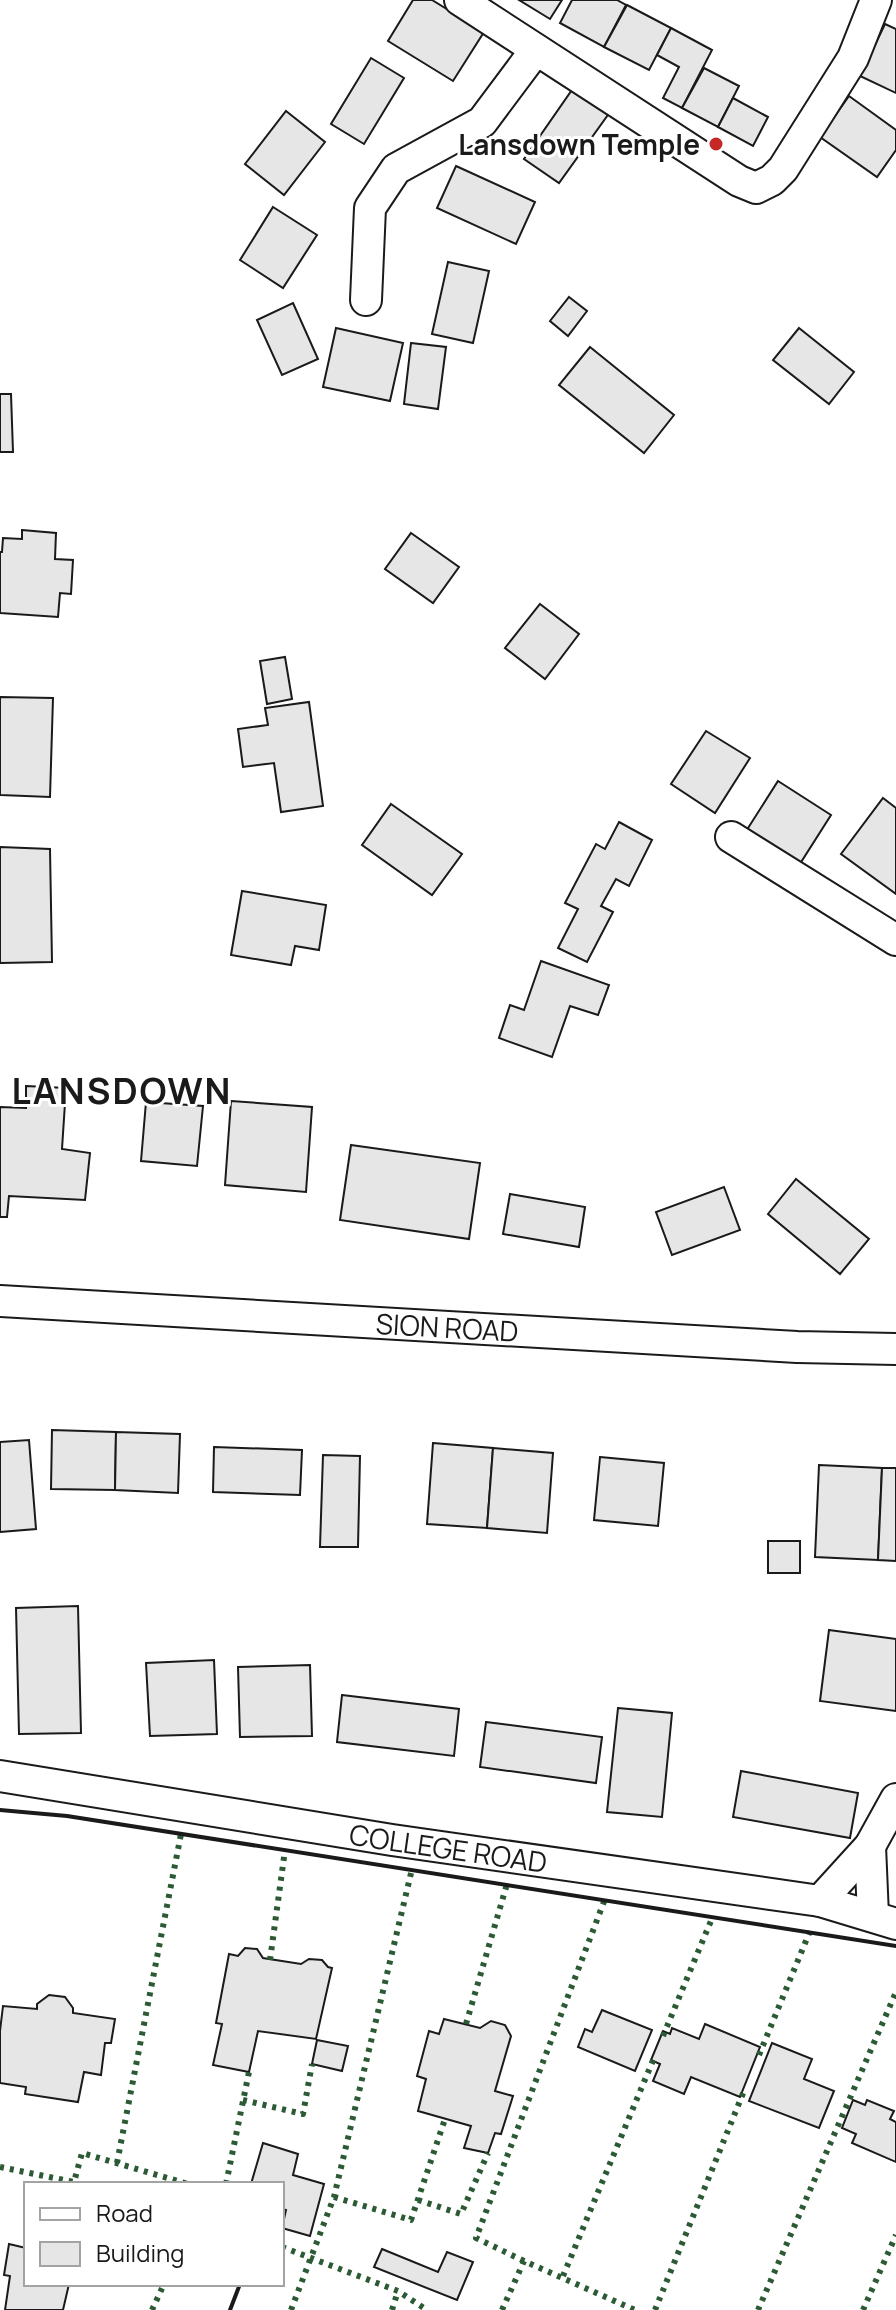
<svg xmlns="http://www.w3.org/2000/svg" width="896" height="2310" font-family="Manrope,sans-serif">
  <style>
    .building { fill: #e6e6e6; stroke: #1a1a1a; stroke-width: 2 }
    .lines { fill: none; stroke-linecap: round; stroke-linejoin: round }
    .minor-casing { stroke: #1a1a1a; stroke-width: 34 }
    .minor { stroke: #fff; stroke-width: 30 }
    .hedge { stroke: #2b5a34; stroke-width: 6; stroke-dasharray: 4 6; stroke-linecap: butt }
    .wall { stroke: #1a1a1a; stroke-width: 4 }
    .poi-dot { fill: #c62828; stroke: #fff; stroke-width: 3 }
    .labels { text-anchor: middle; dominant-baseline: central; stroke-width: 6; stroke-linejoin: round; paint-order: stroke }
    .poi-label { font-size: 28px; font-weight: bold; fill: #1a1a1a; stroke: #fff; text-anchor: end }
    .street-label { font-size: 28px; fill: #1a1a1a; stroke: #fff }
    .district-label { font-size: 36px; font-weight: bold; letter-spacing: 2px; fill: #1a1a1a; stroke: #fff }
  </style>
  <rect width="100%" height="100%" fill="#fff"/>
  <g class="building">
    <path d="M 413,0 L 432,0 L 484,32 L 453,81 L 388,41 Z"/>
    <path d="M 519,0 L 562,0 L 550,19 Z"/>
    <path d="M 572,0 L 617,0 L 626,5 L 604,47 L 560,23 Z"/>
    <path d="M 627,5 L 671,28 L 649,70 L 604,47 Z"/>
    <path d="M 885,24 L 896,29 L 896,93 L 860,76 Z"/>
    <path d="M 671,28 L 712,50 L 682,108 L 663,98 L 679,67 L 657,55 Z"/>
    <path d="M 371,58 L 404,78 L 364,144 L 331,124 Z"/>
    <path d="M 704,68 L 739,86 L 718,127 L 682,108 Z"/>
    <path d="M 574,87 L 610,112 L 559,183 L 524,159 Z"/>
    <path d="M 849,96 L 896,130 L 896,150 L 877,177 L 820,137 Z"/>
    <path d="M 733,98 L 768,117 L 753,146 L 718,127 Z"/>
    <path d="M 286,111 L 325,142 L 284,195 L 245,164 Z"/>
    <circle cx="716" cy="144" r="6"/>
    <path d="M 456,166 L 535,202 L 516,244 L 437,208 Z"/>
    <path d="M 273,207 L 317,235 L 283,288 L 240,260 Z"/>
    <path d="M 448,262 L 489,271 L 473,343 L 432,334 Z"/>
    <path d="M 569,297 L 587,311 L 568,336 L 550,321 Z"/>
    <path d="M 293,303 L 318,359 L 282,375 L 257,320 Z"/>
    <path d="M 336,328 L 403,343 L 390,401 L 323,387 Z"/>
    <path d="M 799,328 L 854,372 L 829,404 L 773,360 Z"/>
    <path d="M 411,343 L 446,347 L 438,409 L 404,404 Z"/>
    <path d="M 590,347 L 674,415 L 644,453 L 559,385 Z"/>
    <path d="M 0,394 L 11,394 L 13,452 L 0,452 Z"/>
    <path d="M 22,530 L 56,533 L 55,559 L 73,560 L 71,594 L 60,593 L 58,617 L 0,613 L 0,552 L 2,552 L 3,538 L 22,539 Z"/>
    <path d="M 411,533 L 459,567 L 433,603 L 385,569 Z"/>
    <path d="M 540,604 L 579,634 L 545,679 L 505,648 Z"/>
    <path d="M 285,657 L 292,699 L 267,704 L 260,661 Z"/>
    <path d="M 0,697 L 53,698 L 50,797 L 0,795 Z"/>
    <path d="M 309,702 L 323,806 L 281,812 L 274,763 L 243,767 L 238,729 L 268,725 L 265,708 Z"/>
    <path d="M 706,731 L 750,758 L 715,813 L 671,784 Z"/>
    <path d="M 778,781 L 831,815 L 796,870 L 743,836 Z"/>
    <path d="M 883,798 L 896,808 L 896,894 L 841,854 Z"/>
    <path d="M 391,804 L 462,854 L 432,895 L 362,845 Z"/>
    <path d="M 619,822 L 652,840 L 629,886 L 616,879 L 601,906 L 613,912 L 587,962 L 558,948 L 578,909 L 565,903 L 596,844 L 605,849 Z"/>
    <path d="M 0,847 L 50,849 L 52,962 L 0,963 Z"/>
    <path d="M 242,891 L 326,905 L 319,950 L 295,946 L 291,965 L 231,955 Z"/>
    <path d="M 541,961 L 609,985 L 598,1015 L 570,1006 L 552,1057 L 499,1038 L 510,1005 L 524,1010 Z"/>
    <path d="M 26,1086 L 66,1088 L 62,1149 L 90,1153 L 85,1200 L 9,1196 L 7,1217 L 0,1217 L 0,1107 L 26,1108 Z"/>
    <path d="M 231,1101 L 312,1107 L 306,1192 L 225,1185 Z"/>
    <path d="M 146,1102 L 203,1106 L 197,1166 L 141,1161 Z"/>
    <path d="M 351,1145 L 480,1163 L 469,1239 L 340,1220 Z"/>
    <path d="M 796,1179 L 869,1239 L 840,1274 L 768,1214 Z"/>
    <path d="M 724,1187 L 740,1230 L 672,1255 L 656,1212 Z"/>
    <path d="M 510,1194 L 585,1207 L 579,1247 L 503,1234 Z"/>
    <path d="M 52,1430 L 116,1432 L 115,1490 L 51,1489 Z"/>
    <path d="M 116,1432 L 180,1434 L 178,1493 L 115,1490 Z"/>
    <path d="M 29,1440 L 36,1529 L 0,1532 L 0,1442 Z"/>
    <path d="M 433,1443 L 493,1448 L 487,1528 L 427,1524 Z"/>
    <path d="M 214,1447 L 302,1450 L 300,1495 L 213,1492 Z"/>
    <path d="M 493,1448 L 553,1453 L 547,1533 L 487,1528 Z"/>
    <path d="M 323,1455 L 360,1456 L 358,1547 L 320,1547 Z"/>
    <path d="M 600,1457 L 664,1463 L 658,1526 L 594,1520 Z"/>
    <path d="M 819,1465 L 882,1468 L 878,1560 L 815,1557 Z"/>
    <path d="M 882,1468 L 896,1468 L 896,1561 L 878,1560 Z"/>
    <rect x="768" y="1541" width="32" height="32"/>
    <path d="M 78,1606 L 81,1733 L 19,1734 L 16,1608 Z"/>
    <path d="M 829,1630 L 896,1639 L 896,1711 L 820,1701 Z"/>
    <path d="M 214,1660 L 217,1734 L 150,1736 L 146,1663 Z"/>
    <path d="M 310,1665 L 312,1736 L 240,1737 L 238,1667 Z"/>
    <path d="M 342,1695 L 459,1709 L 454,1756 L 337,1742 Z"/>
    <path d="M 618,1708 L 672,1713 L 662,1817 L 607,1812 Z"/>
    <path d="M 486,1722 L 602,1737 L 596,1783 L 480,1767 Z"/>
    <path d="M 741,1771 L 858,1793 L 850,1838 L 733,1817 Z"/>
    <path d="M 245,1948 L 257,1949 L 263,1958 L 301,1964 L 309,1959 L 322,1960 L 328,1967 L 332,1968 L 316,2039 L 258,2031 L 249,2072 L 213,2065 L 222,2024 L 216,2023 L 229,1954 L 238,1956 Z"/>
    <path d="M 49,1995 L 65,1997 L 73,2008 L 73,2013 L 115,2019 L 111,2043 L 105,2043 L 101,2075 L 84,2072 L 78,2102 L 25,2094 L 26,2087 L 0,2083 L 0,2031 L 3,2006 L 37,2009 L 37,2004 Z"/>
    <path d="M 602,2010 L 652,2030 L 635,2071 L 578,2047 L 585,2029 L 592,2032 Z"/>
    <path d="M 444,2019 L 480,2028 L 491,2021 L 505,2025 L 511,2036 L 495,2091 L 513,2096 L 501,2134 L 495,2133 L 488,2153 L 464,2148 L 471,2126 L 418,2111 L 426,2079 L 417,2076 L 429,2031 L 439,2034 Z"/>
    <path d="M 705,2024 L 760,2047 L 740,2097 L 691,2077 L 684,2094 L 653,2081 L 660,2064 L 651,2060 L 663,2031 L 670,2034 L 672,2028 L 699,2039 Z"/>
    <path d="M 317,2040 L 348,2046 L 342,2071 L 312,2064 Z"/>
    <path d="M 772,2043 L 812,2059 L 804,2079 L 834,2091 L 819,2128 L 749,2101 Z"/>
    <path d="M 853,2100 L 865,2105 L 867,2100 L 894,2111 L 890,2119 L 896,2122 L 896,2162 L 852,2143 L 856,2134 L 842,2128 Z"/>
    <path d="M 263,2143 L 298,2154 L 293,2175 L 324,2184 L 310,2236 L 282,2228 L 286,2210 L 282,2209 L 282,2184 L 251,2184 Z"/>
    <path d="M 9,2244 L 26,2248 L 26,2284 L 69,2284 L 63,2310 L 5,2310 L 10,2276 L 4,2275 Z"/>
    <path d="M 382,2249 L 438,2272 L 447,2252 L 473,2262 L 457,2300 L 374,2267 Z"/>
  </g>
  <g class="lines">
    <defs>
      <g id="minor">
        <path d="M 460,0 L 739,181 L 756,188 L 772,180 L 783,169 L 853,58 L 876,0"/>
        <path d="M 366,300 L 370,208 L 396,169 L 482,122 L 535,51"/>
        <path d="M 731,837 L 896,940"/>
        <path id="s1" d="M 0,1301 L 797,1347 L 896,1349"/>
        <path id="s2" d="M 0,1776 L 392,1840 L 820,1901 L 896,1924"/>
        <path d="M 870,1846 L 873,1916"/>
        <path d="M 820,1901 L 870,1846 L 896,1799"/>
      </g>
    </defs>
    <use href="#minor" class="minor-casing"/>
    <use href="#minor" class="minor"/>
    <g class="hedge">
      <path d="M 270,1960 L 285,1850"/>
      <path d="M 466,2024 L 507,1884"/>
      <path d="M 663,2036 L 713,1916"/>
      <path d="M 759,2055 L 810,1931"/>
      <path d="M 243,2100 L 303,2114 L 312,2064"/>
      <path d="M 117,2163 L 181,1834"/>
      <path d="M 0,2167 L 74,2182 L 82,2153 L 188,2184"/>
      <path d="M 226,2184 L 249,2072"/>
      <path d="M 334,2197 L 411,2220 L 445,2119"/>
      <path d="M 418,2200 L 461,2214 L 488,2153"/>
      <path d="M 282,2247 L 398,2291 L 427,2310"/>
      <path d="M 524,2261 L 476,2238 L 605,1899"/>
      <path d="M 563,2276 L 654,2058"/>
      <path d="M 152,2310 L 164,2284"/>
      <path d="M 291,2310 L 334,2197 L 412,1869"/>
      <path d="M 392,2310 L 398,2291"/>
      <path d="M 502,2310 L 524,2261 L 635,2310"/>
      <path d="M 655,2310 L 744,2091"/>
      <path d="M 758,2310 L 896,1992"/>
      <path d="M 863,2310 L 896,2235"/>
    </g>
    <g class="wall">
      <path d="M 0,1810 L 67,1816 L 896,1946"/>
      <path d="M 230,2310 L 240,2284"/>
    </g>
  </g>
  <circle class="poi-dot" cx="716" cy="144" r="8"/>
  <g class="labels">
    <g class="poi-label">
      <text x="700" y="144">Lansdown Temple</text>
    </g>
    <g class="street-label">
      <text stroke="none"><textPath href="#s1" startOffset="448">SION ROAD</textPath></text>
      <text stroke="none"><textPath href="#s2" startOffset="454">COLLEGE ROAD</textPath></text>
    </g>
    <g class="district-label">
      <text x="122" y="1090">LANSDOWN</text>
    </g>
  </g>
  <rect x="24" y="2182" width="260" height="104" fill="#ffffff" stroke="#a3a3a3" stroke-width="2"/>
  <rect x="40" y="2208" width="40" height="12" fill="#ffffff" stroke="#a3a3a3" stroke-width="2"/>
  <text x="96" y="2222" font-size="24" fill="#1a1a1a">Road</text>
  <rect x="40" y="2242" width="40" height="24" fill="#e6e6e6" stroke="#a3a3a3" stroke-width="2"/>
  <text x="96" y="2262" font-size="24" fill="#1a1a1a">Building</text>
</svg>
